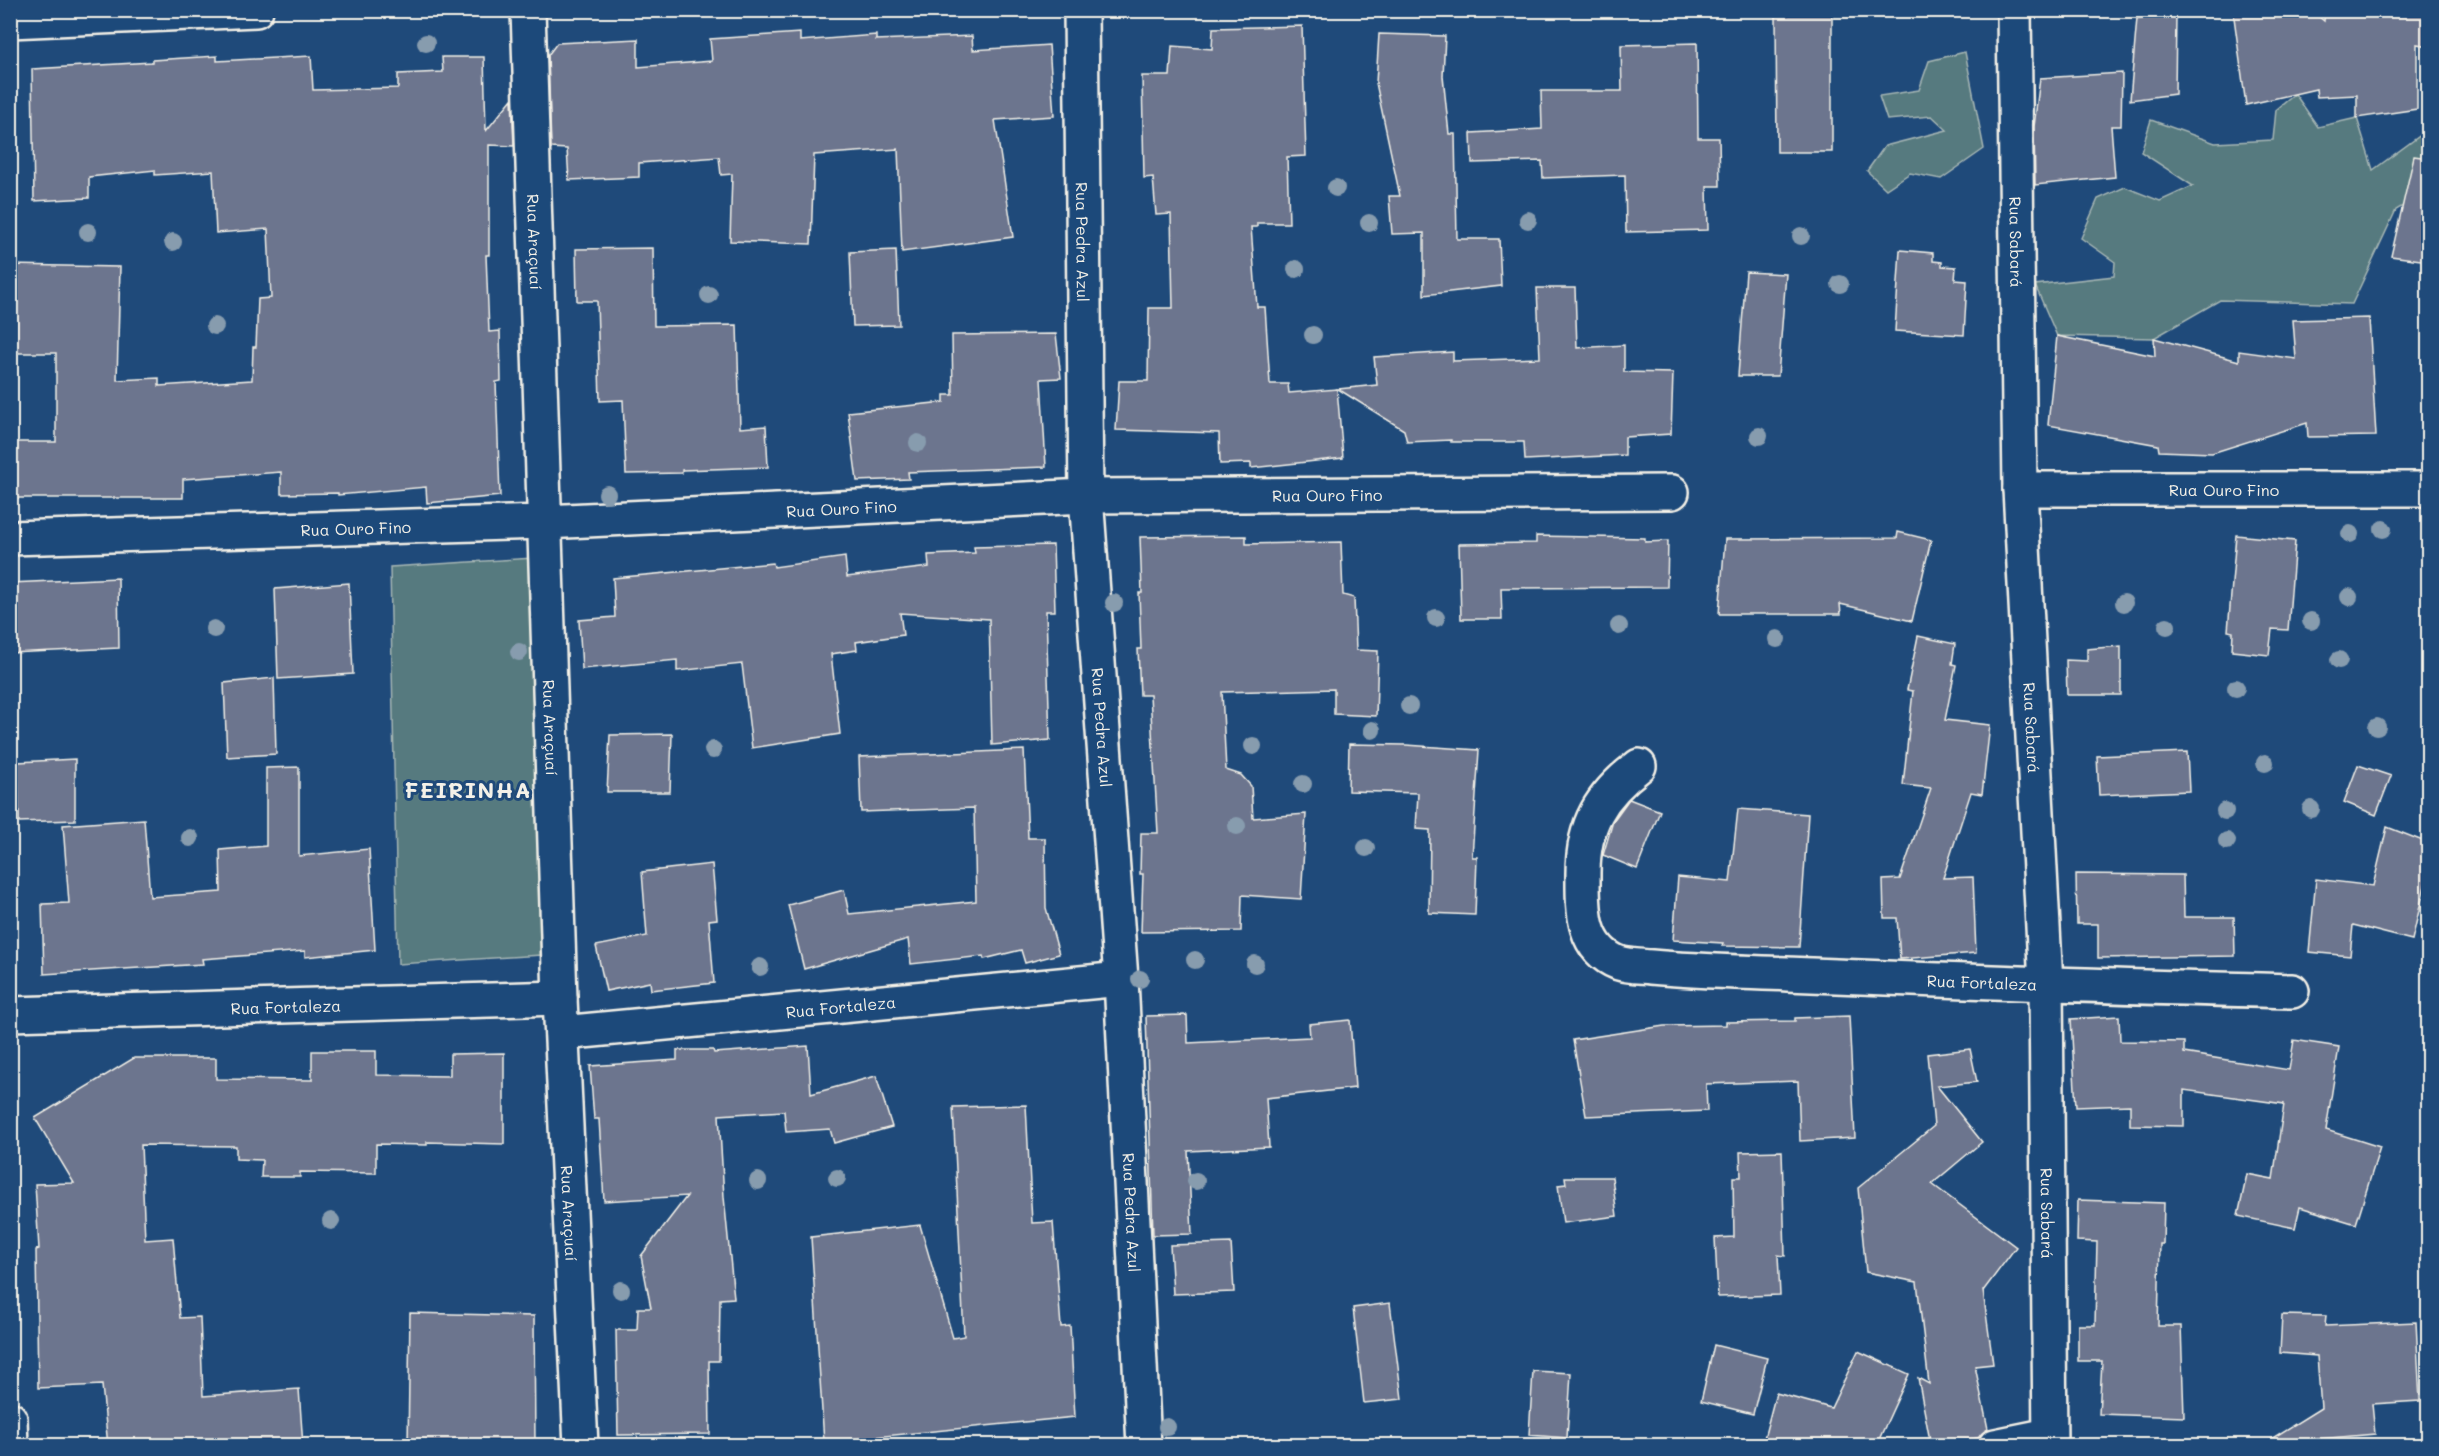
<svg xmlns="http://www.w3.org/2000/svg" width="2439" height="1456" font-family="Mali,sans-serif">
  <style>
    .green { fill: #577a7f; stroke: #a6b6b4; stroke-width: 1.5 }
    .building { fill: #6c748e; stroke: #f4f1e8; stroke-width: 1.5 }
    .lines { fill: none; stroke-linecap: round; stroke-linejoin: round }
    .street-casing { stroke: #f4f1e8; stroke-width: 38 }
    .secondary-casing { stroke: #f4f1e8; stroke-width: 38 }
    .street { stroke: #1f4a7a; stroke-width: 33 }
    .secondary { stroke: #1f4a7a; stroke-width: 33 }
    .tree { fill: #879cae }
    .labels { text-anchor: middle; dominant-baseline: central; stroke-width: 6; stroke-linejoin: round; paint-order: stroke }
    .street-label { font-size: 16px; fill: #f4f1e8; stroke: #1f4a7a }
    .district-label { font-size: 22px; font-weight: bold; letter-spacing: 1.5px; fill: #f4f1e8; stroke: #1f4a7a }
  </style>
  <rect width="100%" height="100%" fill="#1f4a7a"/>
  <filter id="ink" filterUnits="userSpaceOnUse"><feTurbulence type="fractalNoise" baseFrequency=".0167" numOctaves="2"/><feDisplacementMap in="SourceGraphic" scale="12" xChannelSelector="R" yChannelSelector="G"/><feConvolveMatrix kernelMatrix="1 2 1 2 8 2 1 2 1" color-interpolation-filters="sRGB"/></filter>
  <g filter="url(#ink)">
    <g class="green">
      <path d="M 1965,52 L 1984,149 L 1941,179 L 1910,173 L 1886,189 L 1867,171 L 1885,146 L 1947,130 L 1932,116 L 1887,120 L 1879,96 L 1919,90 L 1929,61 Z"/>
      <path d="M 2295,94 L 2318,127 L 2357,118 L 2373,170 L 2425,132 L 2428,139 L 2428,191 L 2396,210 L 2352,304 L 2220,300 L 2154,338 L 2057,336 L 2035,285 L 2114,276 L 2115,262 L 2081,238 L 2098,199 L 2125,187 L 2160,201 L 2193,186 L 2141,152 L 2151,120 L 2215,143 L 2273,140 L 2276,110 Z"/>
      <path d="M 534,558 L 542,955 L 398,964 L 390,567 Z"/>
    </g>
    <g class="building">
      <path d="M 2233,10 L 2311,10 L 2324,21 L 2325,10 L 2428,10 L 2428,46 L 2417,44 L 2417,109 L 2357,118 L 2357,95 L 2317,97 L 2316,89 L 2246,105 Z"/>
      <path d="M 2176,14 L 2175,94 L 2130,100 L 2137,18 Z"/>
      <path d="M 1776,15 L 1832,15 L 1832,152 L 1777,152 Z"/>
      <path d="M 1302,26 L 1306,156 L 1287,157 L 1289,223 L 1257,223 L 1257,227 L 1251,227 L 1257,307 L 1265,307 L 1270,384 L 1288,384 L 1289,393 L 1337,389 L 1343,458 L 1251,468 L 1251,463 L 1220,464 L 1219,433 L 1116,430 L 1119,381 L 1148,381 L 1149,308 L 1173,308 L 1171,214 L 1156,215 L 1153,177 L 1144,178 L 1142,76 L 1170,76 L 1172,46 L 1212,49 L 1213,28 Z"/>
      <path d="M 800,33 L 800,41 L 876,35 L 876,40 L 972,36 L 973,50 L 1049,45 L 1054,116 L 995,120 L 1013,237 L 902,252 L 898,149 L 814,155 L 811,244 L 730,241 L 732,174 L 721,175 L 719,157 L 639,163 L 639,177 L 569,180 L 567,149 L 551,148 L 548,55 L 557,43 L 638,39 L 638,67 L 712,61 L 710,39 Z"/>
      <path d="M 1379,34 L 1445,36 L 1443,76 L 1449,134 L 1455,134 L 1457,239 L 1499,239 L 1501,286 L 1424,295 L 1424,233 L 1392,234 L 1389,196 L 1400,196 L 1376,83 Z"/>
      <path d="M 1697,43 L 1698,138 L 1719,138 L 1720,186 L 1707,186 L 1708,230 L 1626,232 L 1625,175 L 1543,178 L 1542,161 L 1472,163 L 1471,133 L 1542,129 L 1541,91 L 1622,91 L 1621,45 Z"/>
      <path d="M 217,56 L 217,61 L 311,56 L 313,90 L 398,88 L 398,74 L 443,72 L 442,57 L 484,57 L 486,131 L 512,99 L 514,146 L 489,145 L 489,255 L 486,255 L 489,332 L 500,331 L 501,381 L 496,382 L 500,496 L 427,503 L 426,487 L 338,495 L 338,493 L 281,494 L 281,472 L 183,479 L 183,498 L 13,498 L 14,442 L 56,442 L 56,353 L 10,353 L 10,265 L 120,267 L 117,380 L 159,378 L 159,386 L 252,380 L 253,347 L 256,347 L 258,299 L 271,298 L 268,229 L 216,233 L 213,171 L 155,175 L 155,170 L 89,177 L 89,198 L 34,201 L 32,69 L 152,62 L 152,60 Z"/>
      <path d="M 2122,73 L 2121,126 L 2111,126 L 2115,177 L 2035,185 L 2034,127 L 2040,78 Z"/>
      <path d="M 2414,156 L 2428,158 L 2428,261 L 2391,256 Z"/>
      <path d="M 653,248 L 654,326 L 737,325 L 740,428 L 766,426 L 768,467 L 682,470 L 682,473 L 626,474 L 623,400 L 600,401 L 597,301 L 577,301 L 576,249 Z"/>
      <path d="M 896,250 L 899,325 L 853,326 L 850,252 Z"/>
      <path d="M 1900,250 L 1933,253 L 1933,261 L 1942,262 L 1942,266 L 1956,267 L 1955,280 L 1967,281 L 1964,335 L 1895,331 Z"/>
      <path d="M 1746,272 L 1786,274 L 1778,376 L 1738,376 Z"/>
      <path d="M 1537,288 L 1575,288 L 1577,348 L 1624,345 L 1624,372 L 1673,373 L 1671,434 L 1625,437 L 1625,455 L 1525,460 L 1524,442 L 1451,442 L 1451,440 L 1407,442 L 1404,430 L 1338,389 L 1377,385 L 1374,357 L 1453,352 L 1453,361 L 1540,358 Z"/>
      <path d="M 2369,318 L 2376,436 L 2308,437 L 2307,423 L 2212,453 L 2159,451 L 2158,445 L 2048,425 L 2057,336 L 2155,356 L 2154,338 L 2239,361 L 2239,351 L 2296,359 L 2293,320 Z"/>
      <path d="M 1056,334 L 1061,378 L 1041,379 L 1046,467 L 908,472 L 909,479 L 857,481 L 848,412 L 944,402 L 944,395 L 953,395 L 952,335 Z"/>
      <path d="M 1898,532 L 1931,540 L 1912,621 L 1840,604 L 1841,614 L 1719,614 L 1725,539 L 1897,538 Z"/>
      <path d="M 2236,535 L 2295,541 L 2288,630 L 2272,629 L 2269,655 L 2232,651 L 2233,632 L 2228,631 Z"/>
      <path d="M 1246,536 L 1246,544 L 1341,542 L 1343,595 L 1354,598 L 1356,650 L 1378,651 L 1376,716 L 1334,714 L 1334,689 L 1222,692 L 1226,770 L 1241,775 L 1251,786 L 1253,818 L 1306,814 L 1301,899 L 1242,895 L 1241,931 L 1141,932 L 1143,874 L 1140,874 L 1141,833 L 1158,833 L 1150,695 L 1140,695 L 1138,649 L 1141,649 L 1139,593 L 1142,593 L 1140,537 Z"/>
      <path d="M 1536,536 L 1645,538 L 1645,542 L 1668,541 L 1667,587 L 1501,588 L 1502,619 L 1461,619 L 1459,544 L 1536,543 Z"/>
      <path d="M 1053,545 L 1055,611 L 1046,611 L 1050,740 L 992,745 L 989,619 L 900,613 L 903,635 L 856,642 L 857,650 L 831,654 L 840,734 L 752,748 L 742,664 L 677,671 L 677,660 L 582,669 L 579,620 L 615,617 L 613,578 L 773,563 L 774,567 L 845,557 L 847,577 L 929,567 L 928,555 L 975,553 L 974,547 Z"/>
      <path d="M 118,578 L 119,648 L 10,653 L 10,583 Z"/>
      <path d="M 349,583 L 353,674 L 278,679 L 275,589 Z"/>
      <path d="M 1918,636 L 1955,644 L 1952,664 L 1956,665 L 1945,720 L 1990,725 L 1982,794 L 1971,792 L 1943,878 L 1973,877 L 1976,953 L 1900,959 L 1897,918 L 1884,918 L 1883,880 L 1900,879 L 1931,788 L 1903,785 L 1913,691 L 1907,690 Z"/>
      <path d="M 2121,646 L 2121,695 L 2067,695 L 2066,660 L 2087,661 L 2087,649 Z"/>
      <path d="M 274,678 L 276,754 L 227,757 L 224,683 Z"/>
      <path d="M 672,734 L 670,792 L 607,792 L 610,735 Z"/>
      <path d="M 1349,744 L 1406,745 L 1479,750 L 1472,857 L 1477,857 L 1475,915 L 1429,913 L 1430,830 L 1416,829 L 1418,793 L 1348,791 Z"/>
      <path d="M 1024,750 L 1028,838 L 1045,838 L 1046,908 L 1059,954 L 1025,963 L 1021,950 L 984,959 L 983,956 L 911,964 L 908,939 L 804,969 L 788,905 L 844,890 L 849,914 L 976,901 L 974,808 L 861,812 L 859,757 Z"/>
      <path d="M 2187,752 L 2189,791 L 2099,795 L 2097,756 Z"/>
      <path d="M 75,759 L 75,820 L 19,822 L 18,762 Z"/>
      <path d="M 2358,765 L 2391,776 L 2376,815 L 2344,802 Z"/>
      <path d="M 299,767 L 299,856 L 369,849 L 375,950 L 305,957 L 305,951 L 202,959 L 203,964 L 44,974 L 42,904 L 69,903 L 63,825 L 144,819 L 150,897 L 221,892 L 220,850 L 266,846 L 266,768 Z"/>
      <path d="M 1629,799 L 1660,811 L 1637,869 L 1603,855 L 1613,821 Z"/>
      <path d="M 1738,809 L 1808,814 L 1799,947 L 1722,946 L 1723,943 L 1673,940 L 1678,877 L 1730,882 Z"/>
      <path d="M 2387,827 L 2428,843 L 2428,873 L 2412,940 L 2353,925 L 2350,956 L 2309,952 L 2316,879 L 2373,886 Z"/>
      <path d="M 712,864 L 717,919 L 709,920 L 714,983 L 651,990 L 650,982 L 606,991 L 596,946 L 647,936 L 642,872 Z"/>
      <path d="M 2076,874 L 2183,875 L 2184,917 L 2234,917 L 2235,956 L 2098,958 L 2098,924 L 2077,924 Z"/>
      <path d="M 1187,1015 L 1188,1043 L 1310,1037 L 1309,1024 L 1350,1020 L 1355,1088 L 1266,1098 L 1269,1147 L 1188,1151 L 1192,1234 L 1153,1235 L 1146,1016 Z"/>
      <path d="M 1849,1016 L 1855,1138 L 1800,1141 L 1798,1081 L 1706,1084 L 1707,1111 L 1586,1116 L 1573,1040 L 1664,1026 L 1726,1025 L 1726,1022 L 1795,1021 L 1795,1018 Z"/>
      <path d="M 2119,1016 L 2120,1041 L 2184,1042 L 2184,1053 L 2289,1070 L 2294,1040 L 2339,1047 L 2326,1130 L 2380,1147 L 2356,1224 L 2300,1207 L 2295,1228 L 2238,1216 L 2247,1174 L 2273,1179 L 2284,1104 L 2184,1090 L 2184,1126 L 2130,1125 L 2130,1105 L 2076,1107 L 2071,1019 Z"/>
      <path d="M 808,1046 L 811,1094 L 876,1076 L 892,1127 L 834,1143 L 830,1129 L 786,1132 L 784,1111 L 719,1115 L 724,1197 L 734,1298 L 720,1299 L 719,1361 L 709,1361 L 710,1434 L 618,1435 L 616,1330 L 637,1330 L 638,1308 L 651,1308 L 641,1256 L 687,1196 L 604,1201 L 599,1119 L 594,1119 L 590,1066 L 677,1060 L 677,1050 L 713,1050 L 714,1053 Z"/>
      <path d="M 1970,1049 L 1977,1082 L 1937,1086 L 1982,1142 L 1932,1184 L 2016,1247 L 1983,1291 L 1993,1364 L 1975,1366 L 1988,1429 L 1978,1438 L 1931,1446 L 1918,1378 L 1929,1384 L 1917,1282 L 1866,1272 L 1858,1188 L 1934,1126 L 1927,1054 Z"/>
      <path d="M 312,1051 L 376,1051 L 376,1075 L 450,1076 L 450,1054 L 504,1053 L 504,1144 L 427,1142 L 427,1145 L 376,1144 L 376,1173 L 300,1172 L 300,1177 L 261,1177 L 262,1160 L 236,1159 L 236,1146 L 141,1145 L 145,1240 L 173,1238 L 180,1318 L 200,1317 L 203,1396 L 299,1389 L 303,1446 L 108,1446 L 102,1385 L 38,1388 L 36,1250 L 39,1249 L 35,1184 L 74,1183 L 35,1118 L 134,1058 L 216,1058 L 216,1079 L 312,1080 Z"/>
      <path d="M 1026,1105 L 1032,1223 L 1053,1222 L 1061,1327 L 1070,1326 L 1075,1417 L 824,1442 L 811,1237 L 920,1225 L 953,1338 L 964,1336 L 953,1107 Z"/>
      <path d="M 1782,1151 L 1785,1256 L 1778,1255 L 1780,1295 L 1718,1297 L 1715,1238 L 1734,1237 L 1733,1177 L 1741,1177 L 1740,1152 Z"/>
      <path d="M 1565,1177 L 1612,1177 L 1617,1216 L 1563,1223 L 1558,1185 L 1566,1184 Z"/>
      <path d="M 2078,1200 L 2164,1203 L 2163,1244 L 2160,1244 L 2158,1326 L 2181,1326 L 2184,1417 L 2099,1414 L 2102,1361 L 2078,1361 L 2078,1325 L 2095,1325 L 2097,1242 L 2077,1241 Z"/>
      <path d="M 1231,1243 L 1234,1292 L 1173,1294 L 1170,1245 Z"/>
      <path d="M 1390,1303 L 1402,1399 L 1364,1403 L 1353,1308 Z"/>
      <path d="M 410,1313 L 534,1316 L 535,1446 L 408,1446 Z"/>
      <path d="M 2282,1315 L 2326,1316 L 2325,1326 L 2416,1322 L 2420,1401 L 2372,1404 L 2375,1434 L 2263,1444 L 2321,1408 L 2317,1356 L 2280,1353 Z"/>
      <path d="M 1714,1345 L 1767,1358 L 1753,1414 L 1701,1401 Z"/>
      <path d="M 1858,1351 L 1909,1374 L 1876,1446 L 1762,1446 L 1776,1393 L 1831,1408 Z"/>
      <path d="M 1533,1371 L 1571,1373 L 1567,1438 L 1529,1435 Z"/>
    </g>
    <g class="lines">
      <defs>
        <g id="street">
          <path id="s1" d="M 528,10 L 560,998 L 581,1446"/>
          <path id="s2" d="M 1081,10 L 1086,496 L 1121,979 L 1144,1446"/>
          <path id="s3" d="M 2014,10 L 2020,489 L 2046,984 L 2050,1446"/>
          <path id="s4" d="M 2020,489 L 2428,489"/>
          <path id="s5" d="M 10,538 L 545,522 L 1086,496 L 1672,492"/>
          <path id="s6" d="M 1639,766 C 1601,795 1583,824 1583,873 C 1583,908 1581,948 1619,963 C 1628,966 1641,966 1651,967 C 1696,971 1742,972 1787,974 C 1955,981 2124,987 2292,991"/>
          <path id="s7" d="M 10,1014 L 560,998"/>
          <path id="s8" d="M 562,1033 L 1121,979"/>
          <path d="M 10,1419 L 11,1446"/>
          <path d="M 1995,1446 L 2049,1435"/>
        </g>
        <path id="secondary" d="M 10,21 L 256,10"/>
      </defs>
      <use href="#street" class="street-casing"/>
      <use href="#secondary" class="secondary-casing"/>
      <use href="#street" class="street"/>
      <use href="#secondary" class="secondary"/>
    </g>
    <g class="tree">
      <circle cx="426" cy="43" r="9"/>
      <circle cx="1336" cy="188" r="9"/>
      <circle cx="1528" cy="220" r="9"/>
      <circle cx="1369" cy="223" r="9"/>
      <circle cx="88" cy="232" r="9"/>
      <circle cx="1801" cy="236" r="9"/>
      <circle cx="173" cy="242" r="9"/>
      <circle cx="1296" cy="269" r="9"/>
      <circle cx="1840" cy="284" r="9"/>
      <circle cx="709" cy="295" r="9"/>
      <circle cx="215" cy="326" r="9"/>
      <circle cx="1313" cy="335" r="9"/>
      <circle cx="1759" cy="436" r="9"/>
      <circle cx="918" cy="443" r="9"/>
      <circle cx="607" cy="494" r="9"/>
      <circle cx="2383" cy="529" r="9"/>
      <circle cx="2350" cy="534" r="9"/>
      <circle cx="2349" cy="597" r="9"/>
      <circle cx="1114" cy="603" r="9"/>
      <circle cx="2124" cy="603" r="9"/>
      <circle cx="1436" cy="618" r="9"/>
      <circle cx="2311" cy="621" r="9"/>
      <circle cx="1619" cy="626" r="9"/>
      <circle cx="2167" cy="626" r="9"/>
      <circle cx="214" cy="629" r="9"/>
      <circle cx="1777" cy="639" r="9"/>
      <circle cx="519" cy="652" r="9"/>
      <circle cx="2339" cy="660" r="9"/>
      <circle cx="2236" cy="688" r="9"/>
      <circle cx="1409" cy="706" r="9"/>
      <circle cx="2377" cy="727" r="9"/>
      <circle cx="1372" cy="730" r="9"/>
      <circle cx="1253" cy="746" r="9"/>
      <circle cx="713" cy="750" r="9"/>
      <circle cx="2265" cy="763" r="9"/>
      <circle cx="1303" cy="784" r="9"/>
      <circle cx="2311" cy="809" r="9"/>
      <circle cx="2225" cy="811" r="9"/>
      <circle cx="1237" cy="826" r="9"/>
      <circle cx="190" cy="838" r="9"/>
      <circle cx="2227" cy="841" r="9"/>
      <circle cx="1366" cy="848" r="9"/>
      <circle cx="1195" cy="960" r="9"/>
      <circle cx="1255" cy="964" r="9"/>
      <circle cx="760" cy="967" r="9"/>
      <circle cx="1140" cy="979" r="9"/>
      <circle cx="837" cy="1178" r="9"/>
      <circle cx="758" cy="1181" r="9"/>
      <circle cx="1196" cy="1181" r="9"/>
      <circle cx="331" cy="1221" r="9"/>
      <circle cx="621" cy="1290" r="9"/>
      <circle cx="1167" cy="1427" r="9"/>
    </g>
  </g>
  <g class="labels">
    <g class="street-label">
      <text stroke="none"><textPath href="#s1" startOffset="232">Rua Araçuaí</textPath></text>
      <text stroke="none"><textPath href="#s3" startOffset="232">Rua Sabará</textPath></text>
      <text stroke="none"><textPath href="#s2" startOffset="232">Rua Pedra Azul</textPath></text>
      <text stroke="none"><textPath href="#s4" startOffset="204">Rua Ouro Fino</textPath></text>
      <text stroke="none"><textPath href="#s5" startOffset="1318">Rua Ouro Fino</textPath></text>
      <text stroke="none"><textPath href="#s5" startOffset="832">Rua Ouro Fino</textPath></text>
      <text stroke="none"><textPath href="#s5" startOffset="346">Rua Ouro Fino</textPath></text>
      <text stroke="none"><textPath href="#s1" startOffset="718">Rua Araçuaí</textPath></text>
      <text stroke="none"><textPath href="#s2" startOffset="718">Rua Pedra Azul</textPath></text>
      <text stroke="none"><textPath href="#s3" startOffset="718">Rua Sabará</textPath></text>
      <text stroke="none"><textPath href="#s6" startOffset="594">Rua Fortaleza</textPath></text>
      <text stroke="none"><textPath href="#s7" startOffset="276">Rua Fortaleza</textPath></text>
      <text stroke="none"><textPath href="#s8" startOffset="280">Rua Fortaleza</textPath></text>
      <text stroke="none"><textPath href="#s2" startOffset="1204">Rua Pedra Azul</textPath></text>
      <text stroke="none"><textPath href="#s1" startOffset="1204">Rua Araçuaí</textPath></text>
      <text stroke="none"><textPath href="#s3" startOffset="1204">Rua Sabará</textPath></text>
    </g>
    <g class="district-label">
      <text x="468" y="789">FEIRINHA</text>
    </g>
  </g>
  <rect width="2439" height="1456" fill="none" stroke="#1f4a7a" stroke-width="36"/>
  <rect x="18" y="18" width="2403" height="1420" fill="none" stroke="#f4f1e8" stroke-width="2" filter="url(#ink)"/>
</svg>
